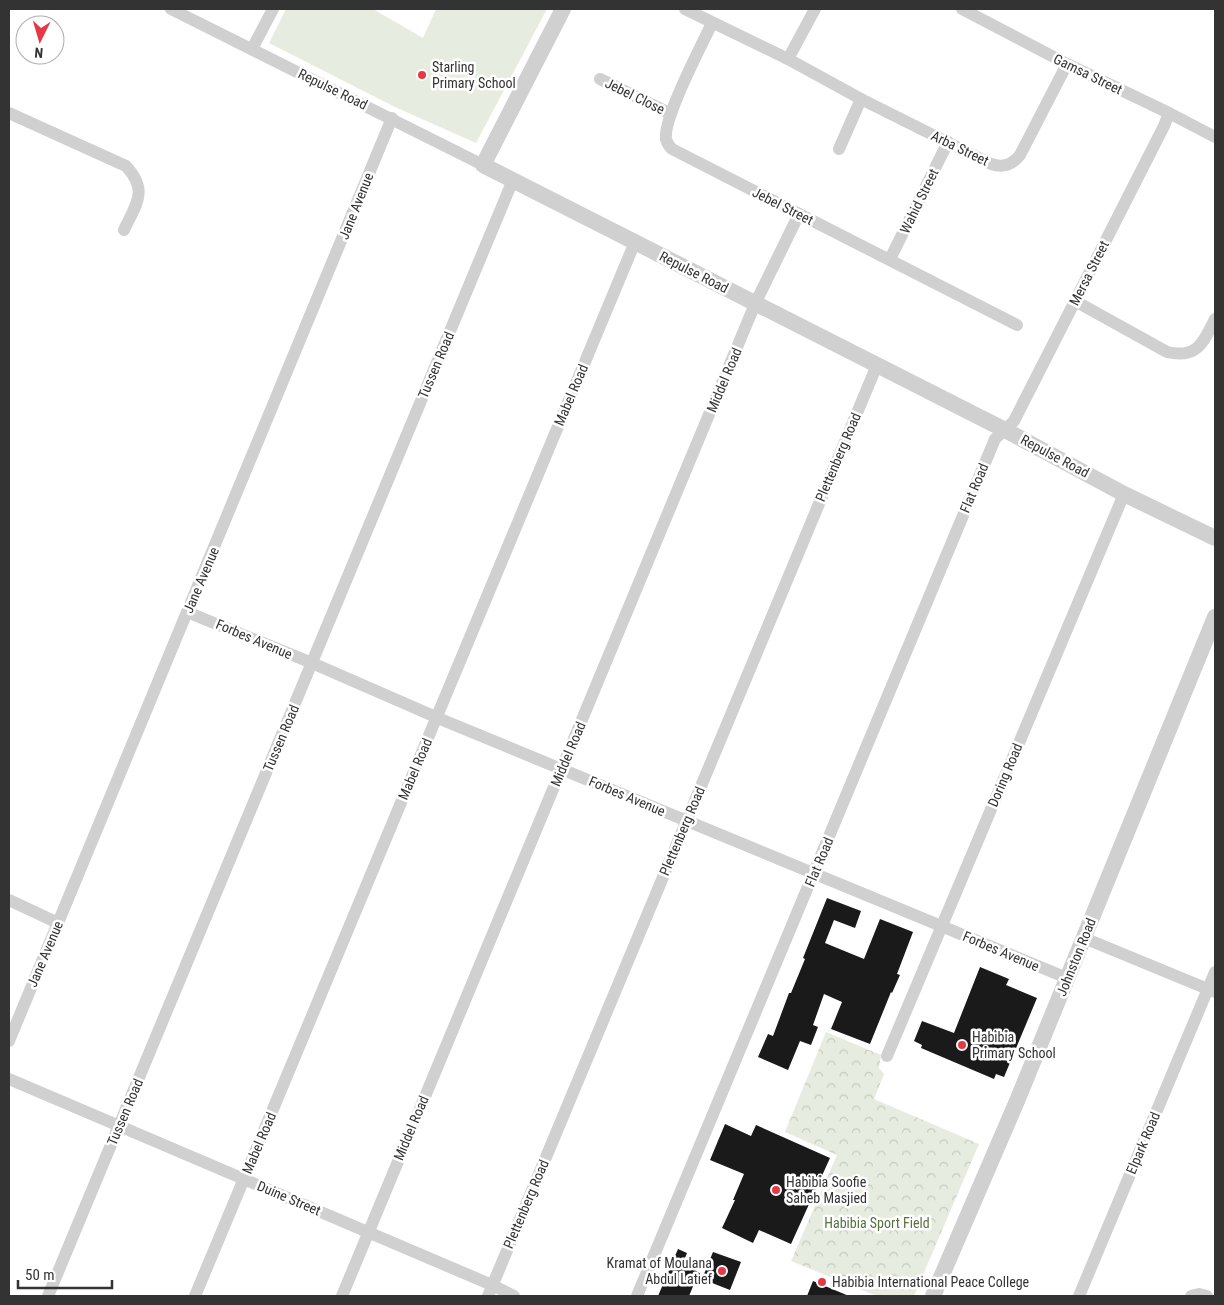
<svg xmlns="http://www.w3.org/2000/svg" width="1224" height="1305" font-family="'Roboto Condensed',sans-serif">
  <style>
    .park { fill: url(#park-crowns) }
    .garden { fill: #e6ecdf }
    .building { fill: #1a1a1a }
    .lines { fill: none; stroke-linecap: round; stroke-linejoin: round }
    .minor { stroke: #d0d0d0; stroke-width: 12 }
    .tertiary { stroke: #d0d0d0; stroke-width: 16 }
    .poi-dot { fill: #e63946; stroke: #fff; stroke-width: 2 }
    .labels { text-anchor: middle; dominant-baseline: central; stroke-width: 5; stroke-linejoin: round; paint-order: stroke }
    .poi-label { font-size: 14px; fill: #333; stroke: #fff; text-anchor: start }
    .street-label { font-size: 14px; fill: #333; stroke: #fff }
    .park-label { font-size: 14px; fill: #56703f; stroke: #fff }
  </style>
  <defs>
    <pattern id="park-crowns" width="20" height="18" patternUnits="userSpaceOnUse" patternTransform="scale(1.25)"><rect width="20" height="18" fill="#e6ecdf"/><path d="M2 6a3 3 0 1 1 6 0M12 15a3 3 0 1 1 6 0" fill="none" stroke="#c6cbc0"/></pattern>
  </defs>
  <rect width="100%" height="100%" fill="#fff"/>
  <path class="park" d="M 826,1032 L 881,1055 L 879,1068 L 884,1074 L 874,1099 L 979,1144 L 914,1296 L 877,1296 L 791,1261 L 837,1155 L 785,1132 Z"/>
  <path class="garden" d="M 286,9 L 373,9 L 423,38 L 436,9 L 547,9 L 476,143 L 395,107 L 269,43 Z"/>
  <g class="building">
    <path d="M 827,898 L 861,911 L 855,928 L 834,920 L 825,943 L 864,959 L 880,919 L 913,932 L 897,974 L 900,975 L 892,993 L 891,992 L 870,1044 L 831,1029 L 842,1002 L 824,994 L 813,1025 L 818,1027 L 811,1045 L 800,1041 L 788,1070 L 758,1057 L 768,1034 L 773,1036 L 789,993 L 791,993 L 805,959 L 803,958 Z"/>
    <path d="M 980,967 L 1009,979 L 1006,985 L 1037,998 L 1004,1077 L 996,1074 L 994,1079 L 921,1048 L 922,1045 L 914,1041 L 922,1021 L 954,1033 Z"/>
    <path d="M 725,1124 L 751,1136 L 756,1125 L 830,1158 L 791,1244 L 759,1230 L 753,1243 L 722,1228 L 735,1200 L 733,1200 L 744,1174 L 710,1160 Z"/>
    <path d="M 678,1249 L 687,1253 L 682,1265 L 699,1272 L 689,1296 L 658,1296 Z"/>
    <path d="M 713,1252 L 741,1262 L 730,1290 L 702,1279 Z"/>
    <path d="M 813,1281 L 849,1296 L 807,1296 Z"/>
  </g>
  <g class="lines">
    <g class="minor">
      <path d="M 171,9 L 483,165"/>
      <path d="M 685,9 L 788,59 L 861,99 L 991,164 C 1003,168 1012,165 1020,155 L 1067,64"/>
      <path d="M 962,9 L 1067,64 L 1169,113 L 1215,137"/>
      <path d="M 712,23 C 702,45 663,118 666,139 C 667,143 669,146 672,149 L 1017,325"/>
      <path d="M 252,49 L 273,9"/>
      <path d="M 788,59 L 815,9"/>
      <path d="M 600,79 L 671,114"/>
      <path d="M 9,113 L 126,166 C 149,191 136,204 124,230"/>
      <path d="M 839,149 L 861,99"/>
      <path d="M 890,259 L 948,142"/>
      <path d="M 1075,301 L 1167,352 C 1197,359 1203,343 1215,319"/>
      <path d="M 187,612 L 312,663 L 445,721 L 1067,978"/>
      <path d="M 9,900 L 58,923"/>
      <path d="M 1084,938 L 1215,992"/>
      <path d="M 9,1041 L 392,118"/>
      <path d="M 887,1056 L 1124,494"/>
      <path d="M 9,1079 L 492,1285 L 514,1296"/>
      <path d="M 48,1296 L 513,180"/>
      <path d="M 195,1296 L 635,242"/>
      <path d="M 342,1296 L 755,304 L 799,214"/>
      <path d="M 488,1296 L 877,365"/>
      <path d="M 637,1296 L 995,439 L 1014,421 L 1164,126 L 1169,113"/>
      <path d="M 1079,1296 L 1215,972"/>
      <path d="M 1191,1296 L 1199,1294 L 1207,1296"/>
    </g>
    <g class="tertiary">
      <path d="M 563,9 L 483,165 L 1005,430 L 1124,494 L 1215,538"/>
      <path d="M 933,1296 L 1017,1101 L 1215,617"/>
    </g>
  </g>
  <g class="poi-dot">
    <circle cx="422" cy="75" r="5"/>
    <circle cx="962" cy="1045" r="5"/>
    <circle cx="776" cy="1190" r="5"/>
    <circle cx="722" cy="1271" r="5"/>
    <circle cx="822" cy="1282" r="5"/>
  </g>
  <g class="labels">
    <g class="poi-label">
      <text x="432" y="67">Starling<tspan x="432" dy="16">Primary School</tspan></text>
      <text x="972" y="1037">Habibia<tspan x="972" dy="16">Primary School</tspan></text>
      <text x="786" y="1182">Habibia Soofie<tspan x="786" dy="16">Saheb Masjied</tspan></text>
      <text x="712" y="1263" text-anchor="end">Kramat of Moulana<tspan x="712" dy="16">Abdul Latief</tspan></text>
      <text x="832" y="1282">Habibia International Peace College</text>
    </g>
    <g class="street-label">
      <text transform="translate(1088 74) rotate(26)">Gamsa Street</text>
      <text transform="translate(333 89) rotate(26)">Repulse Road</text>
      <text transform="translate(635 96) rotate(26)">Jebel Close</text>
      <text transform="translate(960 148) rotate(26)">Arba Street</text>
      <text transform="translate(919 201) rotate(-64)">Wahid Street</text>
      <text transform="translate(356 206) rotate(-68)">Jane Avenue</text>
      <text transform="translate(783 206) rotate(27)">Jebel Street</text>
      <text transform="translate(694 272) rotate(27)">Repulse Road</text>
      <text transform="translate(1089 273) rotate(-63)">Mersa Street</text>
      <text transform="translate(436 365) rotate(-67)">Tussen Road</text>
      <text transform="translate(724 380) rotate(-67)">Middel Road</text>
      <text transform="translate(571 395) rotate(-67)">Mabel Road</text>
      <text transform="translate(1055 456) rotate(28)">Repulse Road</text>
      <text transform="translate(838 457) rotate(-67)">Plettenberg Road</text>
      <text transform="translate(974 488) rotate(-67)">Flat Road</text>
      <text transform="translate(201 580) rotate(-67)">Jane Avenue</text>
      <text transform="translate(254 639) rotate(23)">Forbes Avenue</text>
      <text transform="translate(281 738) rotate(-67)">Tussen Road</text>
      <text transform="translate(568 754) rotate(-67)">Middel Road</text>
      <text transform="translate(415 769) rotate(-67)">Mabel Road</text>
      <text transform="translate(1005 775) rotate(-67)">Doring Road</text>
      <text transform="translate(627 796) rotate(23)">Forbes Avenue</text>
      <text transform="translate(682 831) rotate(-67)">Plettenberg Road</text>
      <text transform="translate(819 862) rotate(-67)">Flat Road</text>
      <text transform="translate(1001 951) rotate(23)">Forbes Avenue</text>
      <text transform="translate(45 954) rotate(-67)">Jane Avenue</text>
      <text transform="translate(1076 957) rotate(-68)">Johnston Road</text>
      <text transform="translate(125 1112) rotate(-67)">Tussen Road</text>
      <text transform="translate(411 1128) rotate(-67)">Middel Road</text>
      <text transform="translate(259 1143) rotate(-67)">Mabel Road</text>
      <text transform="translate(1143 1143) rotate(-67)">Elpark Road</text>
      <text transform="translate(289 1198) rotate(23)">Duine Street</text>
      <text transform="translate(526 1204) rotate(-67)">Plettenberg Road</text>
    </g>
    <g class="park-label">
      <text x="877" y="1223">Habibia Sport Field</text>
    </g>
  </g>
  <rect width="1224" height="1305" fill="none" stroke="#333333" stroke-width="20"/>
  <g transform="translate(40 40) rotate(185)"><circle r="24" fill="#ffffff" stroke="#adadad"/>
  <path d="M0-4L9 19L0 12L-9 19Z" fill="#e63946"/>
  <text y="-8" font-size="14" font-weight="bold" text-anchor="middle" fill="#333333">N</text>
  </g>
  <path d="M18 1280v8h94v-8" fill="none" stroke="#333333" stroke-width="2.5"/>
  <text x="25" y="1280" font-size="15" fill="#333333" stroke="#ffffff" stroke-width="4" paint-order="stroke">50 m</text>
</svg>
